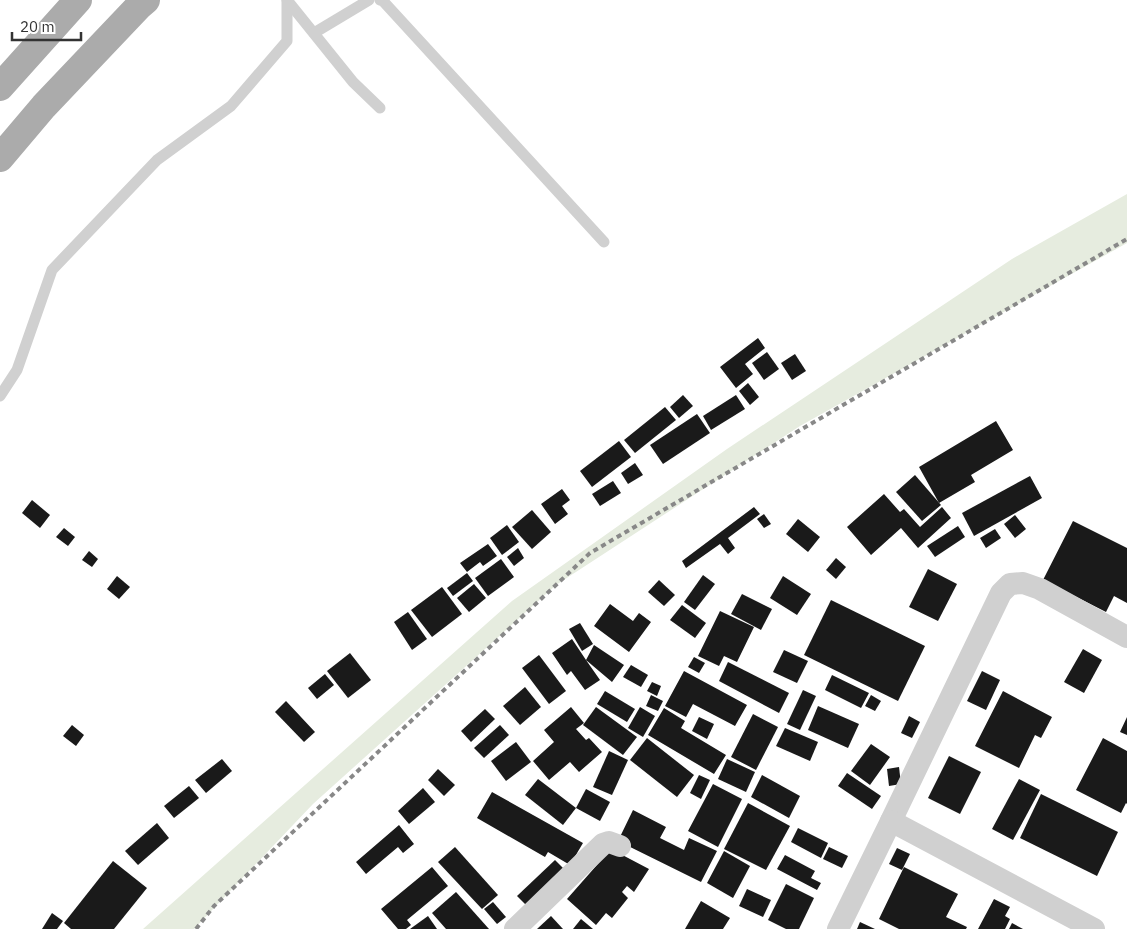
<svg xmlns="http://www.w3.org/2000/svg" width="1127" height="929" font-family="'IBM Plex Sans',sans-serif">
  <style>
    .green { fill: #e6ecdf }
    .building { fill: #1a1a1a }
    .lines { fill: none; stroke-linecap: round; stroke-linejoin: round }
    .service { stroke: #d0d0d0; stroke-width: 11 }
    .minor { stroke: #d0d0d0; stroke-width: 22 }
    .primary { stroke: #ababab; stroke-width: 28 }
    .rail { stroke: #888; stroke-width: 4; stroke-dasharray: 5 4; stroke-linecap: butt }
  </style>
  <rect width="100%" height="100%" fill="#fff"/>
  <path class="green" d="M 1127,194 L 1127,243 L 800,426 L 556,585 L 313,804 L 194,929 L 143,929 L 512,601 L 727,449 L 1012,259 Z"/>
  <g class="building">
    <path d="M 758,338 L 765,348 L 745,364 L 753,374 L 736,388 L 720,367 Z"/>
    <path d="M 767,352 L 779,369 L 764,380 L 752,363 Z"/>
    <path d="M 795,354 L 806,371 L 792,380 L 781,363 Z"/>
    <path d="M 748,383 L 759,397 L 750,405 L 739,391 Z"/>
    <path d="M 683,395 L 693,406 L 679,418 L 670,407 Z"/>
    <path d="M 736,395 L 745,409 L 711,430 L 703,416 Z"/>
    <path d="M 665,407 L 676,420 L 635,453 L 624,440 Z"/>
    <path d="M 697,414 L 710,433 L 663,464 L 650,445 Z"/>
    <path d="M 996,421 L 1013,450 L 971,475 L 975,482 L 939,503 L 919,467 Z"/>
    <path d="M 619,441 L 631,457 L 592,487 L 580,471 Z"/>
    <path d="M 635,463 L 643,475 L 628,484 L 621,473 Z"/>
    <path d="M 915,475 L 941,505 L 922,521 L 896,492 Z"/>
    <path d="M 1030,476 L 1042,498 L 974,536 L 962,513 Z"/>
    <path d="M 613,481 L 621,493 L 600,506 L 592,494 Z"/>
    <path d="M 562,489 L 570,500 L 562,506 L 568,514 L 555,524 L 541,504 Z"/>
    <path d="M 884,494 L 900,512 L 904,509 L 920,527 L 942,507 L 951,518 L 918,548 L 901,528 L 871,555 L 847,527 Z"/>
    <path d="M 32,500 L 50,515 L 40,528 L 22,513 Z"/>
    <path d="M 754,507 L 760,514 L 728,538 L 735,548 L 728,554 L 720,544 L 686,568 L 682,561 Z"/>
    <path d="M 532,510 L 551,532 L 532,549 L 512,527 Z"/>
    <path d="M 764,514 L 771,524 L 764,528 L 757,519 Z"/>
    <path d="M 1015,515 L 1026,529 L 1015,538 L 1004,524 Z"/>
    <path d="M 798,519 L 820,537 L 808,552 L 786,534 Z"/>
    <path d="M 1073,521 L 1127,548 L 1127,603 L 1114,596 L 1106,612 L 1043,580 Z"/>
    <path d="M 507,525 L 519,542 L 502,555 L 490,538 Z"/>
    <path d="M 958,526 L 965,537 L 935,557 L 927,546 Z"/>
    <path d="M 64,528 L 75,537 L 68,546 L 56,537 Z"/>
    <path d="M 995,529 L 1001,538 L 986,548 L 980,538 Z"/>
    <path d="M 488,544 L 497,556 L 483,566 L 480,562 L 467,572 L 460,563 Z"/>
    <path d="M 518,548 L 524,558 L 514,566 L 507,557 Z"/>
    <path d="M 89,551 L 98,559 L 92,567 L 82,560 Z"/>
    <path d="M 836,558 L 846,567 L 836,579 L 826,570 Z"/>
    <path d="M 501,559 L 514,577 L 488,596 L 475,578 Z"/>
    <path d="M 928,569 L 957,584 L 938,621 L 909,607 Z"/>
    <path d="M 467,573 L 473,581 L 453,596 L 447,588 Z"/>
    <path d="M 703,575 L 715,584 L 695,610 L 684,602 Z"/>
    <path d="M 117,576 L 130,587 L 119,599 L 107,589 Z"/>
    <path d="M 783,576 L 811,594 L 797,615 L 770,598 Z"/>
    <path d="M 659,580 L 675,595 L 664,606 L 648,592 Z"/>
    <path d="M 474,584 L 486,598 L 469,612 L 457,598 Z"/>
    <path d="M 442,587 L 462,614 L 432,637 L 411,610 Z"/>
    <path d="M 742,594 L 772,609 L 761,630 L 731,614 Z"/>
    <path d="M 831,600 L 925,646 L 898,701 L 804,655 Z"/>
    <path d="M 610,604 L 633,621 L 639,613 L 651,622 L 629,652 L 594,626 Z"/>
    <path d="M 682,605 L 706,623 L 695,638 L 670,620 Z"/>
    <path d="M 720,611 L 754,627 L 737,662 L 724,656 L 719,666 L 698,656 Z"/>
    <path d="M 408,612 L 427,639 L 412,650 L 394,622 Z"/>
    <path d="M 580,623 L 593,644 L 582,651 L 569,629 Z"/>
    <path d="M 572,639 L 586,660 L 594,645 L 624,665 L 612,682 L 586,660 L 600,680 L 585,690 L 571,671 L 567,675 L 552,653 Z"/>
    <path d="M 1083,649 L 1102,660 L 1084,693 L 1064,682 Z"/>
    <path d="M 784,650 L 808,661 L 797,683 L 773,672 Z"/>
    <path d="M 350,653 L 371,680 L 348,698 L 327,671 Z"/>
    <path d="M 539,655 L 566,691 L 549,704 L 522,668 Z"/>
    <path d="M 694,657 L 705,663 L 699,673 L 688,667 Z"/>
    <path d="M 728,662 L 789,693 L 779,713 L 719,681 Z"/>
    <path d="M 631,665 L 648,675 L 641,687 L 623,677 Z"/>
    <path d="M 684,671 L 747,705 L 735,726 L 693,704 L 686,717 L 665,706 Z"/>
    <path d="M 982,671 L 1000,680 L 986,710 L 967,701 Z"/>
    <path d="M 325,674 L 334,685 L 317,699 L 308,688 Z"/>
    <path d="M 832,675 L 869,693 L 861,708 L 825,690 Z"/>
    <path d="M 652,682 L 661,686 L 657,696 L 647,691 Z"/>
    <path d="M 525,687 L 541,707 L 520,725 L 503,706 Z"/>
    <path d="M 803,690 L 816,696 L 800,730 L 787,724 Z"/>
    <path d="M 605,691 L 635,709 L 627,722 L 597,704 Z"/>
    <path d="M 1003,691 L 1052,717 L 1041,738 L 1035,735 L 1019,768 L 975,746 Z"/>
    <path d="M 651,695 L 663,701 L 658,711 L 646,706 Z"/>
    <path d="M 871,695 L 881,701 L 875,711 L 865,706 Z"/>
    <path d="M 286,701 L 315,732 L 304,742 L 275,712 Z"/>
    <path d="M 818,706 L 859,724 L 848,748 L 808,730 Z"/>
    <path d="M 571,707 L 584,723 L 576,729 L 586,740 L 589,738 L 602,752 L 579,772 L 570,762 L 549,780 L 533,761 L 554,742 L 544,730 Z"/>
    <path d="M 596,707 L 637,737 L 623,755 L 583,725 Z"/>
    <path d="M 640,707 L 655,716 L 643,737 L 628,728 Z"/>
    <path d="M 664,708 L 685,721 L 681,728 L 726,755 L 714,774 L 648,735 Z"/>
    <path d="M 485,709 L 495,719 L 471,742 L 461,731 Z"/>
    <path d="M 753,714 L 778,727 L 756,770 L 731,757 Z"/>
    <path d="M 909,716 L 920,722 L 912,738 L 901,733 Z"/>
    <path d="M 699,717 L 714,724 L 707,739 L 692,731 Z"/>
    <path d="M 1127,717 L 1127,735 L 1120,732 Z"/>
    <path d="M 72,725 L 84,735 L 76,746 L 63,736 Z"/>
    <path d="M 500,725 L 509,735 L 484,758 L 474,748 Z"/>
    <path d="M 785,728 L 818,742 L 810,761 L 776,746 Z"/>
    <path d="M 647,738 L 694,775 L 677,797 L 630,760 Z"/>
    <path d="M 1103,738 L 1127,751 L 1127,804 L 1126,803 L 1121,813 L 1076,790 Z"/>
    <path d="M 516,742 L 531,762 L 506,781 L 491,761 Z"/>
    <path d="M 871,744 L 890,757 L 870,785 L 851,771 Z"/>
    <path d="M 609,751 L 628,760 L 612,795 L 593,787 Z"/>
    <path d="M 949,756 L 981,772 L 960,814 L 928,798 Z"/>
    <path d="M 222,759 L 232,771 L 206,793 L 195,780 Z"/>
    <path d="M 727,759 L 755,772 L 746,792 L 718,779 Z"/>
    <path d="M 899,767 L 901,784 L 889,786 L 887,769 Z"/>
    <path d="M 438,769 L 455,785 L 444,796 L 428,780 Z"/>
    <path d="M 847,773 L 881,796 L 872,809 L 838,786 Z"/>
    <path d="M 699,775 L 710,780 L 701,799 L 690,793 Z"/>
    <path d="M 762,775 L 800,796 L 789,818 L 751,797 Z"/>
    <path d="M 538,779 L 576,808 L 563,825 L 525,795 Z"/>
    <path d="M 1019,779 L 1040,790 L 1013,840 L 992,829 Z"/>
    <path d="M 713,784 L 742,799 L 718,847 L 688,831 Z"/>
    <path d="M 189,786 L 199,798 L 174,818 L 164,806 Z"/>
    <path d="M 423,788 L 435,802 L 409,824 L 398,811 Z"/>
    <path d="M 586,789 L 610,802 L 600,821 L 576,808 Z"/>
    <path d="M 492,792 L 583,843 L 570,865 L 548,852 L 545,857 L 477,818 Z"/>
    <path d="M 1041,794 L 1118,832 L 1097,876 L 1020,838 Z"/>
    <path d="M 748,803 L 790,826 L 766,870 L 724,849 Z"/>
    <path d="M 633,810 L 666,827 L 660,838 L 684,850 L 689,838 L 717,851 L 701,882 L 618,841 Z"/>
    <path d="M 157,823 L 169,838 L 138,865 L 125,851 Z"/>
    <path d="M 399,825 L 414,844 L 403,853 L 398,847 L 366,874 L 356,862 Z"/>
    <path d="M 798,828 L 828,843 L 821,858 L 791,842 Z"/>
    <path d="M 455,847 L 498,895 L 482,909 L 438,862 Z"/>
    <path d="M 829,847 L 848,856 L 842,868 L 823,859 Z"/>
    <path d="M 897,848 L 910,854 L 902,870 L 889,864 Z"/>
    <path d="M 611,849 L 649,869 L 634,892 L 627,886 L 622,892 L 628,898 L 612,918 L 606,913 L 596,925 L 567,899 Z"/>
    <path d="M 724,851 L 750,866 L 733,898 L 707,883 Z"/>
    <path d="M 785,855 L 815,871 L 811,878 L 821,883 L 817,890 L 777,869 Z"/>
    <path d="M 555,860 L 565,870 L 527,906 L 517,896 Z"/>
    <path d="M 113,861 L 147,888 L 114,929 L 71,929 L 64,923 Z"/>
    <path d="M 432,867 L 448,886 L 407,920 L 411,925 L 406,929 L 398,929 L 381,909 Z"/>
    <path d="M 904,867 L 958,894 L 946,917 L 967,927 L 966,929 L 899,929 L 879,919 Z"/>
    <path d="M 786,884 L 814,898 L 799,929 L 786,929 L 768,920 Z"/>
    <path d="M 747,889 L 771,900 L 763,917 L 739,906 Z"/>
    <path d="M 456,892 L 489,929 L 446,929 L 432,913 Z"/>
    <path d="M 994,899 L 1010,907 L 1005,916 L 1010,919 L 1005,929 L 978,929 Z"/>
    <path d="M 701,901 L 730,918 L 723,929 L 685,929 Z"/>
    <path d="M 493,902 L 506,917 L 497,924 L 484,909 Z"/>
    <path d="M 52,913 L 63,921 L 57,929 L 42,929 Z"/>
    <path d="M 428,916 L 437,929 L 410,929 Z"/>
    <path d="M 551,916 L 563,929 L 537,929 Z"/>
    <path d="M 581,919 L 593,929 L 573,929 Z"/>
    <path d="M 860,922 L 875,929 L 857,929 Z"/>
    <path d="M 1012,923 L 1023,929 L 1009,929 Z"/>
  </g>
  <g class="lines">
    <g class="service">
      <path d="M 287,0 L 353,82 L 380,108"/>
      <path d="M 380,0 L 383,1 L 604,242"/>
      <path d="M 314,33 L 369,0"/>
      <path d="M 0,396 L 17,370 L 52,270 L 157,160 L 231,106 L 287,41 L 287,0"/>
    </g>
    <g class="minor">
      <path d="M 891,821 L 1001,593 L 1010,584 L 1023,583 L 1040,589 L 1127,637"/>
      <path d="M 515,929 L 603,844 L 609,842 L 620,846"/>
      <path d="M 838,929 L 891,821 L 1094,929"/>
    </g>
    <g class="primary">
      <path d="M 0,87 L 78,0"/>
      <path d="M 0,158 L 44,106 L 139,6 L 146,0"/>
    </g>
    <path class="rail" d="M 196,929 L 214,906 L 590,553 L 1127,239"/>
  </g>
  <path d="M12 32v8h69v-8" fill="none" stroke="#333333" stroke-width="2.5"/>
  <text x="20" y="32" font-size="15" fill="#333333" stroke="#ffffff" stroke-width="4" paint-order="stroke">20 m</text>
</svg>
